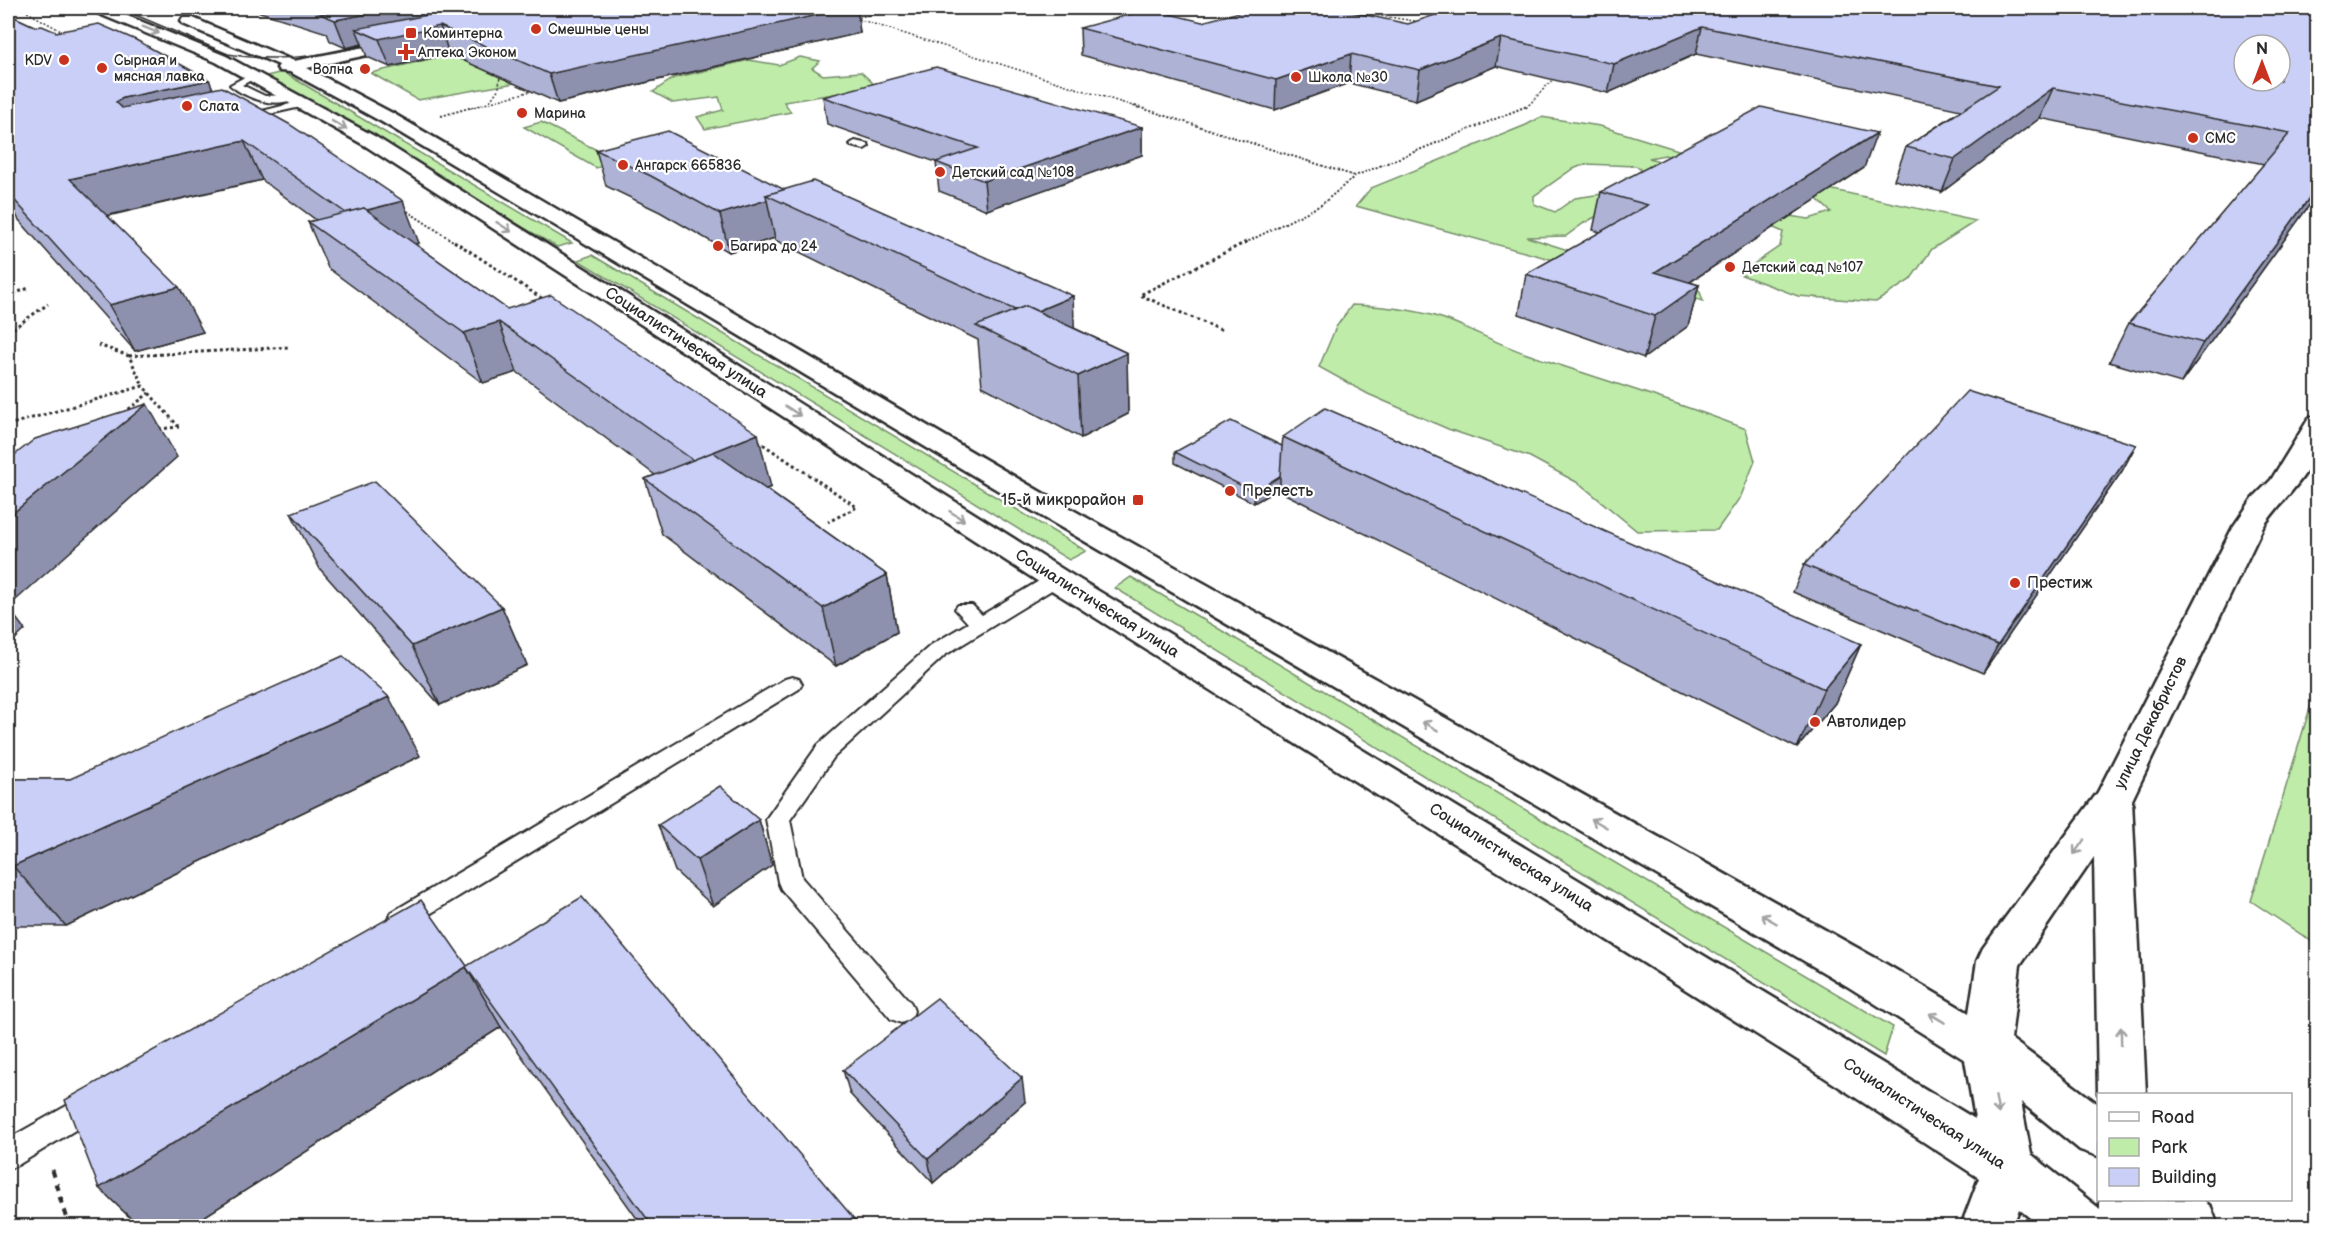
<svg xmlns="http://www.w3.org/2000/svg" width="2325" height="1234" font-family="'Balsamiq Sans',sans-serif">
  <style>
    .green { fill: #bfeca9; stroke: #758c6a; stroke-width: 1.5 }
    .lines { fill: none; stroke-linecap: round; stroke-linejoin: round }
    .lane-casing { stroke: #2b2b2b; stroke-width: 4 }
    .street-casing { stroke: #2b2b2b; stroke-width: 5 }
    .secondary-casing { stroke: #2b2b2b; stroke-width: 5 }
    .path-far3 { stroke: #2b2b2b; stroke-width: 1.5; stroke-dasharray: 2 2; stroke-linecap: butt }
    .path-far2 { stroke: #2b2b2b; stroke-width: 2; stroke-dasharray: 2 2; stroke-linecap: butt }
    .path-far1 { stroke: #2b2b2b; stroke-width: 3; stroke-dasharray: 3 3; stroke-linecap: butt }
    .path { stroke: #2b2b2b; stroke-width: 5; stroke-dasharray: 7 7; stroke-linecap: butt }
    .lane { fill: #fff; fill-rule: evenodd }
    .street { fill: #fff; fill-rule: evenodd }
    .secondary { fill: #fff; fill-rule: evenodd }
    .tram { stroke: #2b2b2b; stroke-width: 1.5 }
    .wall { fill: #aeb2d4; stroke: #2b2b2b; stroke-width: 1.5 }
    .shaded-wall { fill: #8d91ad; stroke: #2b2b2b; stroke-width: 1.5 }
    .building { fill: #cacff7; stroke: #2b2b2b; stroke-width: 1.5; fill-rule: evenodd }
    .oneway { stroke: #a0a0a0 }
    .poi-dot { fill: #c8321e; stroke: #fff; stroke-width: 2 }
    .labels { text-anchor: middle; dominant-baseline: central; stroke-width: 4.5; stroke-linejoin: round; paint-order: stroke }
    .far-poi-label { font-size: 14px; fill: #2b2b2b; stroke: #fff; text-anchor: start }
    .street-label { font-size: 16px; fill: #2b2b2b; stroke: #fff }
    .poi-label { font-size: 16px; fill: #2b2b2b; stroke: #fff; text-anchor: start }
  </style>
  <rect width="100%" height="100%" fill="#fff"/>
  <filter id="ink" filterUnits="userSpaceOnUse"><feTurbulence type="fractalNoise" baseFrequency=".0167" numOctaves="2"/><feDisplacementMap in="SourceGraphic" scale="12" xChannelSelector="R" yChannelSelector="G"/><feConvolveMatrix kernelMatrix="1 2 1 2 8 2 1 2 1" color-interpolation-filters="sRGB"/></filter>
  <g filter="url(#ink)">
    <g class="green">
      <path d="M 451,54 L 539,79 L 418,100 L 371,73 Z"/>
      <path d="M 800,57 L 820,61 L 812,68 L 823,75 L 861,72 L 877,87 L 784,102 L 791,112 L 705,129 L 697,117 L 723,110 L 719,97 L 673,103 L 653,92 L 674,78 L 749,60 L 779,65 Z"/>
      <path d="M 283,72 L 572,243 L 557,247 L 262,77 Z"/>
      <path d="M 1541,117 L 1600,126 L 1750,172 L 1976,221 L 1932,249 L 1910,280 L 1876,302 L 1798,296 L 1739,274 L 1780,246 L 1783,232 L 1745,215 L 1757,211 L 1809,219 L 1831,212 L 1809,192 L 1718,172 L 1665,155 L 1649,158 L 1699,173 L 1638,187 L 1626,177 L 1646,174 L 1636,166 L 1585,164 L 1571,170 L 1534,196 L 1534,204 L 1555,212 L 1575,198 L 1602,194 L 1612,208 L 1584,223 L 1566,236 L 1527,237 L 1700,292 L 1703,301 L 1356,206 L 1371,188 L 1526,125 Z"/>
      <path d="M 541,122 L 619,161 L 596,168 L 524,127 Z"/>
      <path d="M 592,255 L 1086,551 L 1069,560 L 578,260 Z"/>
      <path d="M 1352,305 C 1383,306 1421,310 1450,321 C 1477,332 1502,346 1530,355 C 1602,380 1675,401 1746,429 L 1755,461 L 1741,496 L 1717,530 L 1637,531 L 1580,484 L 1530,457 L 1448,429 L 1368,394 L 1319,367 L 1336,327 Z"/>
      <path d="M 1131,577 L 1893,1027 L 1884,1056 L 1115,588 Z"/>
      <path d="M 2317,685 L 2317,945 L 2251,901 Z"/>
    </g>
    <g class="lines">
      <defs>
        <g id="lane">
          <path d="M 252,73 L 255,74 L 255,78 L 242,85 L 265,96 L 288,95 L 293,98 C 276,110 244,97 230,85 Z"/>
          <path d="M 302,101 L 307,104 L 305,106 L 243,120 L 238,117 Z"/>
          <path d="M 855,141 L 868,144 L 869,146 L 864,149 L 851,146 L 850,144 Z"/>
          <path d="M 1056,573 L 1063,575 L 1065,579 L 1063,583 L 945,655 L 834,757 L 790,820 L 802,878 L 911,1003 L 914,1011 L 911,1019 L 901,1023 L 891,1019 L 781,889 L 778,882 L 766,819 L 818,745 L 931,645 L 968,623 L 955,609 L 958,605 L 972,605 L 982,615 L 1049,575 Z"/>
          <path d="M 792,677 L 799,679 L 802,684 L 799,689 L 410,926 L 401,929 L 392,926 L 388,919 L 392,912 L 785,679 Z"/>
          <path d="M 93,1091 L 103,1095 L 107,1104 L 103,1113 L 18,1165 L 8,1169 L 8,1139 Z"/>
        </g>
        <path id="street" d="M 2141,1200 L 2203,1200 L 2211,1207 L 2218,1226 L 2157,1226 L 2149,1218 Z"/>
        <path id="secondary" d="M 90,8 L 108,8 L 226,56 L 376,137 L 1067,572 L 1975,1119 L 1965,1060 L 1847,986 L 1026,507 L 382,122 L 290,72 L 280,71 L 277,68 L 279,65 L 183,24 L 181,21 L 183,18 L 193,18 L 294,61 L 408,38 L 413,39 L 415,42 L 413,45 L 307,68 L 394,114 L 1046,495 L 1879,960 L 1969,1013 L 1977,961 L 1983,948 L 2098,792 L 2233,527 L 2253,498 L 2271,480 L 2309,418 L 2318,416 C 2318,426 2320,440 2317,449 C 2309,478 2279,502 2263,527 L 2132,800 L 2146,1094 L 2098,1094 L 2094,857 L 2020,965 L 2011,1039 L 2098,1104 L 2098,1156 L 2080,1150 L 2021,1102 L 2031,1154 L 2100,1209 L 2100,1200 L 2152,1200 L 2153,1226 L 2040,1226 L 2019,1209 L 2013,1226 L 1961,1226 L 1979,1178 L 1807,1066 L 1045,586 L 364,145 L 216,62 L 92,11 Z"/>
      </defs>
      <use href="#lane" class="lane-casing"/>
      <use href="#street" class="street-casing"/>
      <use href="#secondary" class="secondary-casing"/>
      <g class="path-far3">
        <path d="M 20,8 L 65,33"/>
        <path d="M 1330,8 L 1421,22"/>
        <path d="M 855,18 L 1139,108"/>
        <path d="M 855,18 L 901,8"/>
        <path d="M 490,101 L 499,88 L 500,73"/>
        <path d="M 470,108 L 535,90"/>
        <path d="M 1526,108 L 1554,78"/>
      </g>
      <g class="path-far2">
        <path d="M 1135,106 L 1355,176"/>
        <path d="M 441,116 L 476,106"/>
        <path d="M 404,209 L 456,243"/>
        <path d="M 1245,243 L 1321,205 L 1355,176 L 1527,106"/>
      </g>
      <g class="path-far1">
        <path d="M 454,241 L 546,301"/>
        <path d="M 8,296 L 29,288"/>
        <path d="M 1221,330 L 1140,295 L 1248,241"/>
        <path d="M 8,332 L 48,304"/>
        <path d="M 98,345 L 129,356 L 143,386"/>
        <path d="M 129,356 L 290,347"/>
        <path d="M 124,413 L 149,393"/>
        <path d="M 8,425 L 143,386 L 178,426"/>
        <path d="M 159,429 L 179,427"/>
        <path d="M 758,441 L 857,507 L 828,522"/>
      </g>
      <path class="path" d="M 52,1170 L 69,1226"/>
      <use href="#lane" class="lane"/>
      <use href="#street" class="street"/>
      <use href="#secondary" class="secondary"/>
      <path class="tram" d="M 119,8 L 228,54 C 280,64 328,54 379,43"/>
    </g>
    <g class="wall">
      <path d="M 247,8 L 866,8 L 857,9 L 860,33 L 558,103 L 449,54 L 390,67 L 367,57 L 362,44 L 346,48 L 330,41 L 327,33 Z"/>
      <path d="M 2318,8 L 2318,193 L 2181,383 L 2109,362 L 2129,323 L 2264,164 L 2040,118 L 1942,192 L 1894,180 L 1906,147 L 1961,110 L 1696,54 L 1608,93 L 1496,66 L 1416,100 L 1349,83 L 1275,110 L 1081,55 L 1080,28 L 1202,22 L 1408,24 Z"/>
      <path d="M 8,14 L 36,27 L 209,80 L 213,89 L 419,243 L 415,244 L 507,309 L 771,487 L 766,489 L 887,575 L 897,632 L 836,666 L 662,534 L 645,479 L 655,475 L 517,372 L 483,383 L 328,268 L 308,222 L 316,220 L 262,180 L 108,216 L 203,332 L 135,351 L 19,220 L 8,200 Z"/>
      <path d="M 823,97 L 1142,127 L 1142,155 L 987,210 L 939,191 L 936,162 L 827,124 Z"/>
      <path d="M 596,150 L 785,190 L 1074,328 L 1127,353 L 1128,414 L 1081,438 L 982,386 L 978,340 L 775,240 L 775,238 L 729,252 L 660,212 L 606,186 Z"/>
      <path d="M 1864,168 L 1690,282 L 1699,285 L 1688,326 L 1644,358 L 1519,314 L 1526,274 L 1601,232 L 1593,230 L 1601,192 Z"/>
      <path d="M 1283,437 L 1861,644 L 1835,703 L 1797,748 L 1279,491 L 1280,488 L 1254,503 L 1175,463 L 1175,452 L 1282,446 Z"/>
      <path d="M 2136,445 L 2122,471 L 1983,673 L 1793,592 L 1804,565 Z"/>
      <path d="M 291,513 L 502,607 L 527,665 L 440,705 L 320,569 Z"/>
      <path d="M 420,756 L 66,926 L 8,926 L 8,779 L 70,779 Z"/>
      <path d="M 759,820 L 772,865 L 713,906 L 675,871 L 658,825 Z"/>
      <path d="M 467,966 L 861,1227 L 643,1227 L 501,1027 L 188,1227 L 140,1227 L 99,1188 Z"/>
      <path d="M 843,1070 L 1025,1102 L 933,1183 L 850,1094 Z"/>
    </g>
    <g class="shaded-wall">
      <path d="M 400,8 L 537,8 L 440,26 L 449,54 L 390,67 L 379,39 L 356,29 L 362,44 L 346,48 L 335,20 Z"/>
      <path d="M 814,8 L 866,8 L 857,9 L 860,33 L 558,103 L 549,74 Z"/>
      <path d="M 1702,27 L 1696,54 L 1608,93 L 1614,64 Z"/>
      <path d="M 1501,38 L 1496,66 L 1416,100 L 1420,70 Z"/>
      <path d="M 1351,54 L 1349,83 L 1275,110 L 1276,80 Z"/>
      <path d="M 209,80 L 225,116 L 142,135 L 116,102 L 123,98 Z"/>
      <path d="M 2053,88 L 2040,118 L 1942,192 L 1955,159 Z"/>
      <path d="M 1142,127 L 1142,155 L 987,210 L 984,181 Z"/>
      <path d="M 1877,133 L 1864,168 L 1644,312 L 1655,272 Z"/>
      <path d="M 244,141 L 262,180 L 92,219 L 70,179 Z"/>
      <path d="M 2318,186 L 2318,193 L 2181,383 L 2203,343 Z"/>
      <path d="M 767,200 L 775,238 L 729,252 L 720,214 Z"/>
      <path d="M 403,201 L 419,243 L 366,257 L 349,215 Z"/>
      <path d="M 1699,285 L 1688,326 L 1644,358 L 1655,316 Z"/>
      <path d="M 179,287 L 203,332 L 135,351 L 109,305 Z"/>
      <path d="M 1073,296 L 1075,344 L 1026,316 Z"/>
      <path d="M 499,322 L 517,372 L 483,383 L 464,333 Z"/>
      <path d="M 1127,353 L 1128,414 L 1081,438 L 1078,376 Z"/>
      <path d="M 147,404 L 177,457 L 8,607 L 25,630 L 8,646 L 8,517 Z"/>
      <path d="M 758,434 L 771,487 L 708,514 L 693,460 Z"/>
      <path d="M 2136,445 L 2122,471 L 1983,673 L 1998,645 Z"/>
      <path d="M 1280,476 L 1280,488 L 1254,503 L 1254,492 Z"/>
      <path d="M 887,575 L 897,632 L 836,666 L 823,608 Z"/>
      <path d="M 502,607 L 527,665 L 440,705 L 412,646 Z"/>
      <path d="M 1861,644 L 1835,703 L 1797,748 L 1824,689 Z"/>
      <path d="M 389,697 L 420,756 L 66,926 L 13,866 Z"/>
      <path d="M 759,820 L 772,865 L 713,906 L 697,860 Z"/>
      <path d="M 466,967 L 501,1027 L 188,1227 L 140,1227 L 99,1188 Z"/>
      <path d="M 1022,1078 L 1025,1102 L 933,1183 L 928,1159 Z"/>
    </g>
    <g class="building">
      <path d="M 320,8 L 400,8 L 335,20 L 320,14 L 334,12 Z"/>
      <path d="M 463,8 L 849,8 L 549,74 L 440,26 L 379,39 L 356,29 Z"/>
      <path d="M 1255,8 L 1333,8 L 1408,24 L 1456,8 L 2318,8 L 2318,186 L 2203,343 L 2129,323 L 2290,133 L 2053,88 L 1955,159 L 1906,147 L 1999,86 L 1702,27 L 1614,64 L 1501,38 L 1420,70 L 1351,54 L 1276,80 L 1080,28 L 1150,9 L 1202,22 ZM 2244,45 L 2280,45 L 2280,81 L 2244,81 Z"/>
      <path d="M 8,14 L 36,27 L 42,26 L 56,32 L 99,24 L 136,40 L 209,80 L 123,98 L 116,102 L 122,108 L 222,87 L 289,124 L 403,201 L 367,210 L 364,208 L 346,213 L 244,141 L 70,179 L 179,287 L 109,305 L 8,193 L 8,177 L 13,175 L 8,171 Z"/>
      <path d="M 936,67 L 1142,127 L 984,181 L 936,162 L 978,148 L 823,97 Z"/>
      <path d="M 1761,107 L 1877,133 L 1655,272 L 1699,285 L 1655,316 L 1526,274 L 1648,205 L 1601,192 Z"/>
      <path d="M 668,131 L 785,190 L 766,195 L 767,200 L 720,214 L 651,176 L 596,150 Z"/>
      <path d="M 813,181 L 1073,296 L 1037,311 L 1026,306 L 1015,310 L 766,195 Z"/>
      <path d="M 364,208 L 507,309 L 551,295 L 758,434 L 693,460 L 499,322 L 464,333 L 308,222 Z"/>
      <path d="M 1026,306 L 1127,353 L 1078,376 L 976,326 Z"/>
      <path d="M 1967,391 L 2136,445 L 1998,645 L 1804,565 Z"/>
      <path d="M 147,404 L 8,517 L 8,460 L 35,439 Z"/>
      <path d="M 1325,408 L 1861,644 L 1824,689 L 1283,437 Z"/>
      <path d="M 1231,421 L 1282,446 L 1280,476 L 1254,492 L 1175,452 Z"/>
      <path d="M 713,452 L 887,575 L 823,608 L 645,479 Z"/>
      <path d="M 375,481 L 502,607 L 412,646 L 291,513 Z"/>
      <path d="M 343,656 L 389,697 L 13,866 L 8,866 L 8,779 L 70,779 Z"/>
      <path d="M 720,786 L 759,820 L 697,860 L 658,825 Z"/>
      <path d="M 582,897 L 861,1227 L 653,1227 L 466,967 L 99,1188 L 65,1100 L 421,900 L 467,966 Z"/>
      <path d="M 937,998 L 1022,1078 L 928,1159 L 843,1070 Z"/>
    </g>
    <defs><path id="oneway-shaft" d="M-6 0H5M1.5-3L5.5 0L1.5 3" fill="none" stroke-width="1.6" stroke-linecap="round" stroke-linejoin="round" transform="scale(1.5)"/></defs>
    <g class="oneway">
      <use href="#oneway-shaft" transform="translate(151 30) rotate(22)"/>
      <use href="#oneway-shaft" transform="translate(339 125) rotate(29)"/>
      <use href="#oneway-shaft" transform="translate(504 227) rotate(33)"/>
      <use href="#oneway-shaft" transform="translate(793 411) rotate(33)"/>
      <use href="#oneway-shaft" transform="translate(957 516) rotate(33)"/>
      <use href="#oneway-shaft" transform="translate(1430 726) rotate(-150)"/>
      <use href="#oneway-shaft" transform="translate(1599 823) rotate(-150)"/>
      <use href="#oneway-shaft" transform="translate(2079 847) rotate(125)"/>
      <use href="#oneway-shaft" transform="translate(1769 919) rotate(-150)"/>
      <use href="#oneway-shaft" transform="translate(1937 1018) rotate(-149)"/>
      <use href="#oneway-shaft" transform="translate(2121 1036) rotate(-91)"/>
      <use href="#oneway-shaft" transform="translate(1997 1105) rotate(80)"/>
    </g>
  </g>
  <g class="poi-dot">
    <circle cx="536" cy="29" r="6"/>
    <rect x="405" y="27" width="12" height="12" rx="3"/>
    <path d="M403 43h6v6h6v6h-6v6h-6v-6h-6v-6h6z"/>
    <circle cx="64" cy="60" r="6"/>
    <circle cx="102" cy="68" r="6"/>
    <circle cx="365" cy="69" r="6"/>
    <circle cx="1296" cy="77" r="6"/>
    <circle cx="187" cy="106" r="6"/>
    <circle cx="522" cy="113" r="6"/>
    <circle cx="2193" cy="138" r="6"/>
    <circle cx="623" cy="165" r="6"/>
    <circle cx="940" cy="172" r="6"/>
    <circle cx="718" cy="246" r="6"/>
    <circle cx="1730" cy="267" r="6"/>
    <circle cx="1230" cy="491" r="6"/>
    <rect x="1132" y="494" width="12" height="12" rx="3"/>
    <circle cx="2015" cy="583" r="6"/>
    <circle cx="1815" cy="722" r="6"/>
  </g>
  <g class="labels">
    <g class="far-poi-label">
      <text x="548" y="29">Смешные цены</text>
      <text x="423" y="33">Коминтерна</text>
      <text x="418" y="52">Аптека Эконом</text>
      <text x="52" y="60" text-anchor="end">KDV</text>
      <text x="114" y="60">Сырная и<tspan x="114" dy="16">мясная лавка</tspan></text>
      <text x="353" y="69" text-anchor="end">Волна</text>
      <text x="1308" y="77">Школа №30</text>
      <text x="199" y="106">Слата</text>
      <text x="534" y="113">Марина</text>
      <text x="2205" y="138">СМС</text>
      <text x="635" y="165">Ангарск 665836</text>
      <text x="952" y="172">Детский сад №108</text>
      <text x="730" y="246">Багира до 24</text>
      <text x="1742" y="267">Детский сад №107</text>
    </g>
    <g class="street-label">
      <text transform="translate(686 343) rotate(33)">Социалистическая улица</text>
      <text transform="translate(1097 604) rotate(32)">Социалистическая улица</text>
      <text transform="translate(2151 723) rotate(-64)">улица Декабристов</text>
      <text transform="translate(1511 858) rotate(32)">Социалистическая улица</text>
      <text transform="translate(1924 1114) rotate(33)">Социалистическая улица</text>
    </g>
    <g class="poi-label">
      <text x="1242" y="491">Прелесть</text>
      <text x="1126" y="500" text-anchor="end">15-й микрорайон</text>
      <text x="2027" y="583">Престиж</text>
      <text x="1827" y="722">Автолидер</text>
    </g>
  </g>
  <rect width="2325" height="1234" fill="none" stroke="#fff" stroke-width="30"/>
  <rect x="15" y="15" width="2295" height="1204" fill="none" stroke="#2b2b2b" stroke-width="2" filter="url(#ink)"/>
  <rect x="2097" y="1093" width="195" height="108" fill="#ffffff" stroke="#aaaaaa" stroke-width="1.5"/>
  <rect x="2109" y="1112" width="30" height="9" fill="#ffffff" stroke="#aaaaaa" stroke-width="1.5"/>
  <text x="2151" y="1123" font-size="18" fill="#2b2b2b">Road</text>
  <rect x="2109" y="1138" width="30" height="18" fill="#bfeca9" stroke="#aaaaaa" stroke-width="1.5"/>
  <text x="2151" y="1153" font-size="18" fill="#2b2b2b">Park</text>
  <rect x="2109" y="1168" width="30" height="18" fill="#cacff7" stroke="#aaaaaa" stroke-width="1.5"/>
  <text x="2151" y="1183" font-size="18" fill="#2b2b2b">Building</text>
  <g transform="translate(2262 63)"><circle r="28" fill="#ffffff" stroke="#aaaaaa" stroke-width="1.5"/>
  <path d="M0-4.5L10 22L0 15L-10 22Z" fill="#c8321e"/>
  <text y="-9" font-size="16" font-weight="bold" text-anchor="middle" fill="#2b2b2b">N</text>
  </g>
</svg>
